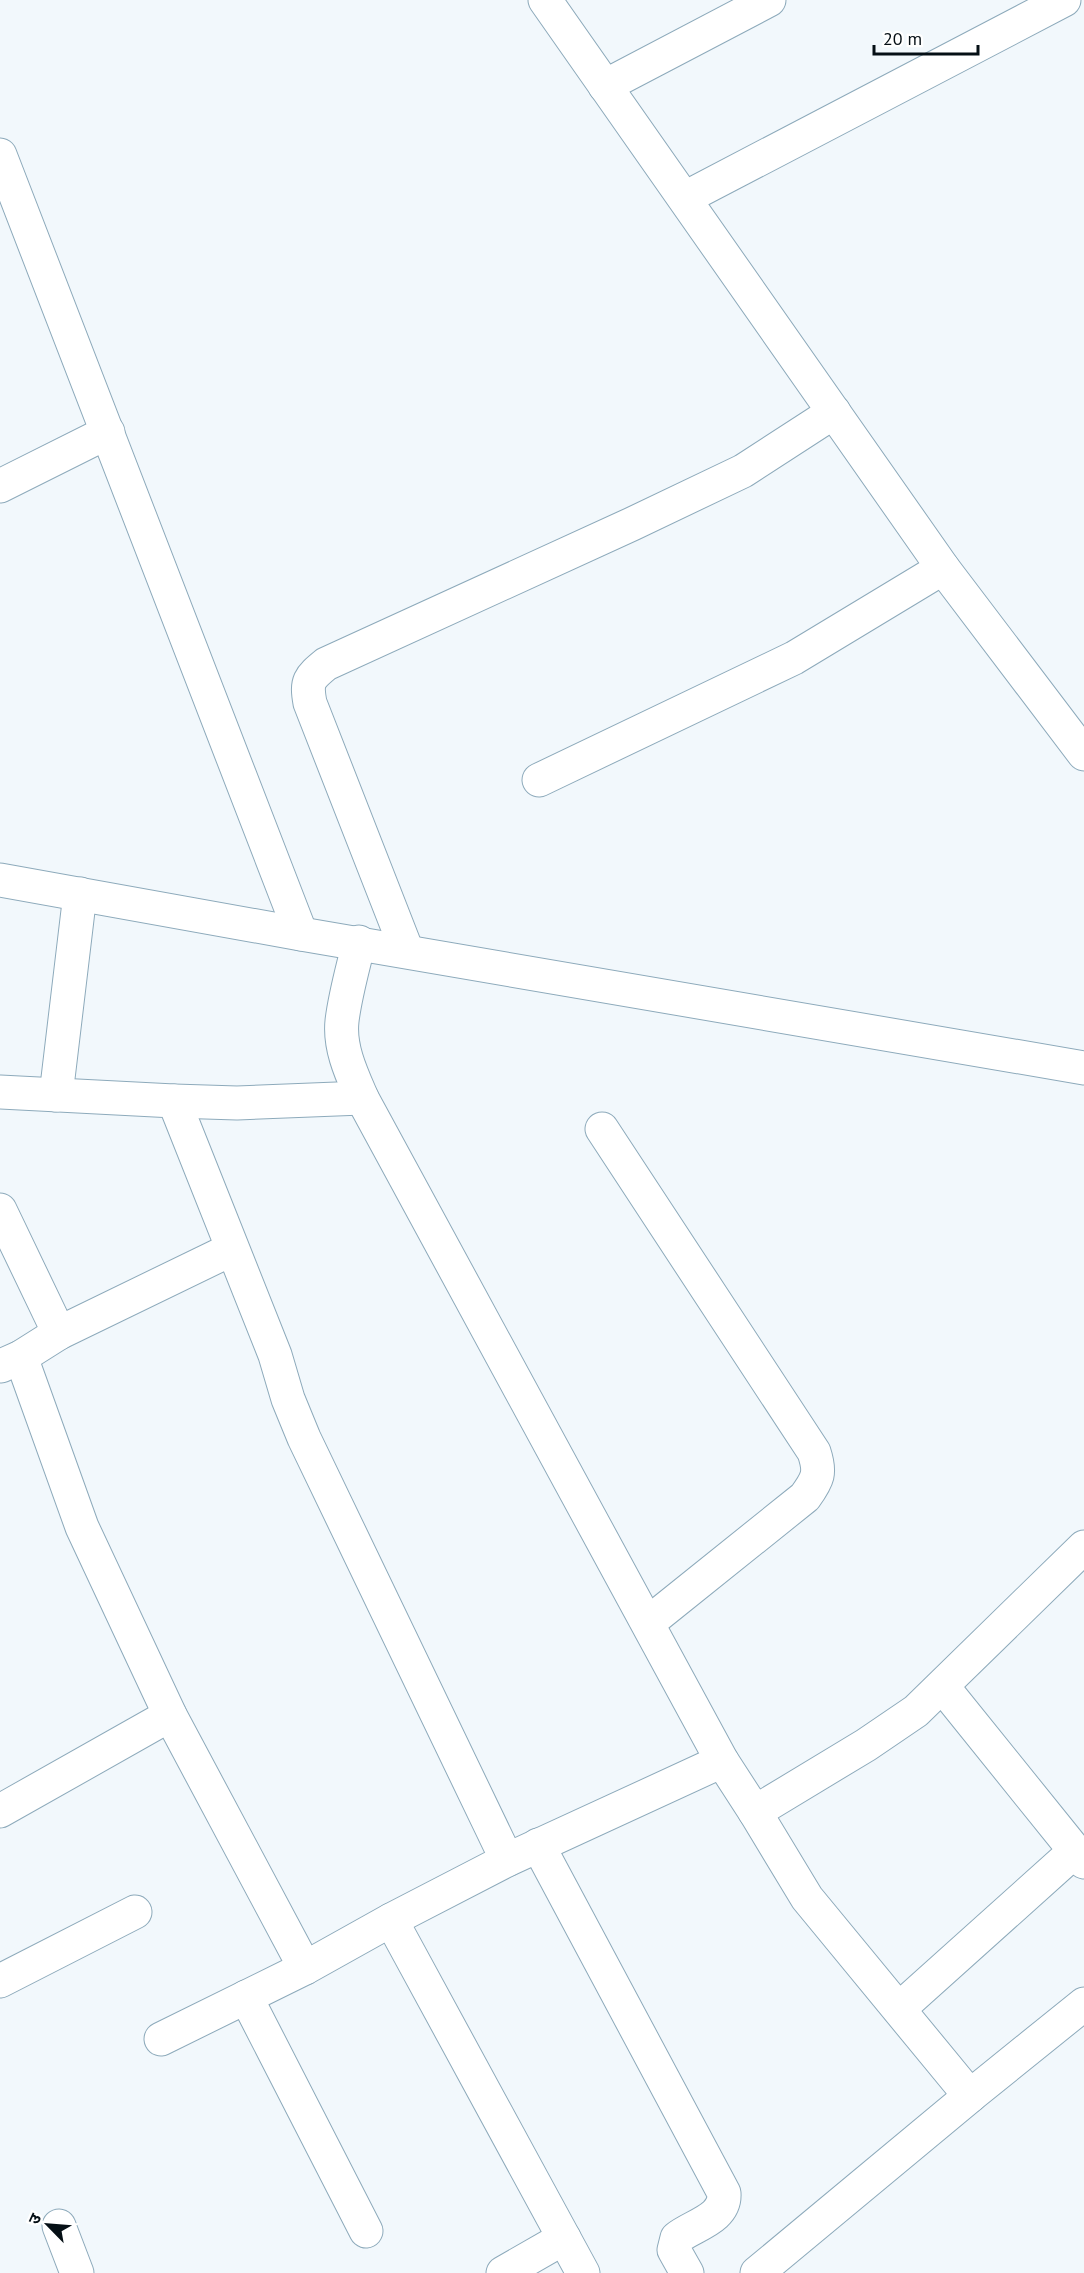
<svg xmlns="http://www.w3.org/2000/svg" width="1084" height="2273" font-family="'PT Sans','Noto Sans Devanagari',sans-serif">
  <style>
    .lines { fill: none; stroke-linecap: round; stroke-linejoin: round }
    .street-casing { stroke: #8daabb; stroke-width: 35 }
    .secondary-casing { stroke: #8daabb; stroke-width: 35 }
    .street { stroke: #fff; stroke-width: 33 }
    .secondary { stroke: #fff; stroke-width: 33 }
  </style>
  <rect width="100%" height="100%" fill="#f2f8fc"/>
  <g class="lines">
    <defs>
      <g id="street">
        <path d="M 605,86 L 769,0"/>
        <path d="M 0,155 L 301,934"/>
        <path d="M 685,198 L 1064,0"/>
        <path d="M 0,486 L 108,432"/>
        <path d="M 539,780 L 794,658 L 943,568"/>
        <path d="M 359,942 C 353,968 345,995 342,1021 C 339,1048 352,1075 362,1098 L 722,1761 L 755,1812 L 866,1745 L 916,1711 L 1084,1547"/>
        <path d="M 407,951 L 310,703 C 306,681 309,678 326,664 L 632,524 L 743,471 L 834,412"/>
        <path d="M 0,1092 L 174,1101 L 275,1355 L 288,1399 L 304,1438 L 507,1860"/>
        <path d="M 56,1095 L 80,894"/>
        <path d="M 174,1101 L 237,1103 L 362,1098"/>
        <path d="M 602,1129 L 814,1452 C 821,1473 818,1479 805,1497 L 648,1623"/>
        <path d="M 0,1210 L 59,1333"/>
        <path d="M 21,1357 L 82,1527 L 170,1715 L 305,1968"/>
        <path d="M 1,1366 L 21,1357 L 59,1333 L 232,1249"/>
        <path d="M 943,1687 L 1084,1862"/>
        <path d="M 0,1811 L 170,1715"/>
        <path d="M 755,1812 L 807,1898 L 970,2096 L 1084,2004"/>
        <path d="M 538,1845 L 724,2193 C 726,2219 693,2225 677,2238 L 674,2250 L 687,2273"/>
        <path d="M 391,1920 L 583,2273"/>
        <path d="M 0,1981 L 135,1912"/>
        <path d="M 246,1997 L 366,2231"/>
        <path d="M 899,2009 L 1075,1851"/>
        <path d="M 161,2039 L 305,1968 L 391,1920 L 507,1860 L 722,1761"/>
        <path d="M 59,2226 L 77,2273"/>
        <path d="M 503,2273 L 564,2238"/>
        <path d="M 757,2273 L 970,2096"/>
      </g>
      <g id="secondary">
        <path d="M 545,0 L 943,568 L 1084,754"/>
        <path d="M 0,880 L 301,934 L 1084,1068"/>
      </g>
    </defs>
    <use href="#street" class="street-casing"/>
    <use href="#secondary" class="secondary-casing"/>
    <use href="#street" class="street"/>
    <use href="#secondary" class="secondary"/>
  </g>
  <g transform="translate(48 2225) rotate(295)" stroke="#ffffff" stroke-width="4.5" paint-order="stroke">
  <path d="M0-4.5L10 22L0 15L-10 22Z" fill="#050f15"/>
  <text y="-9" font-size="16" font-weight="bold" text-anchor="middle" fill="#050f15">उ</text>
  </g>
  <path d="M874 45v9h104v-9" fill="none" stroke="#050f15" stroke-width="3"/>
  <text x="883" y="45" font-size="18" fill="#050f15" stroke="#ffffff" stroke-width="4.5" paint-order="stroke">20 m</text>
</svg>
